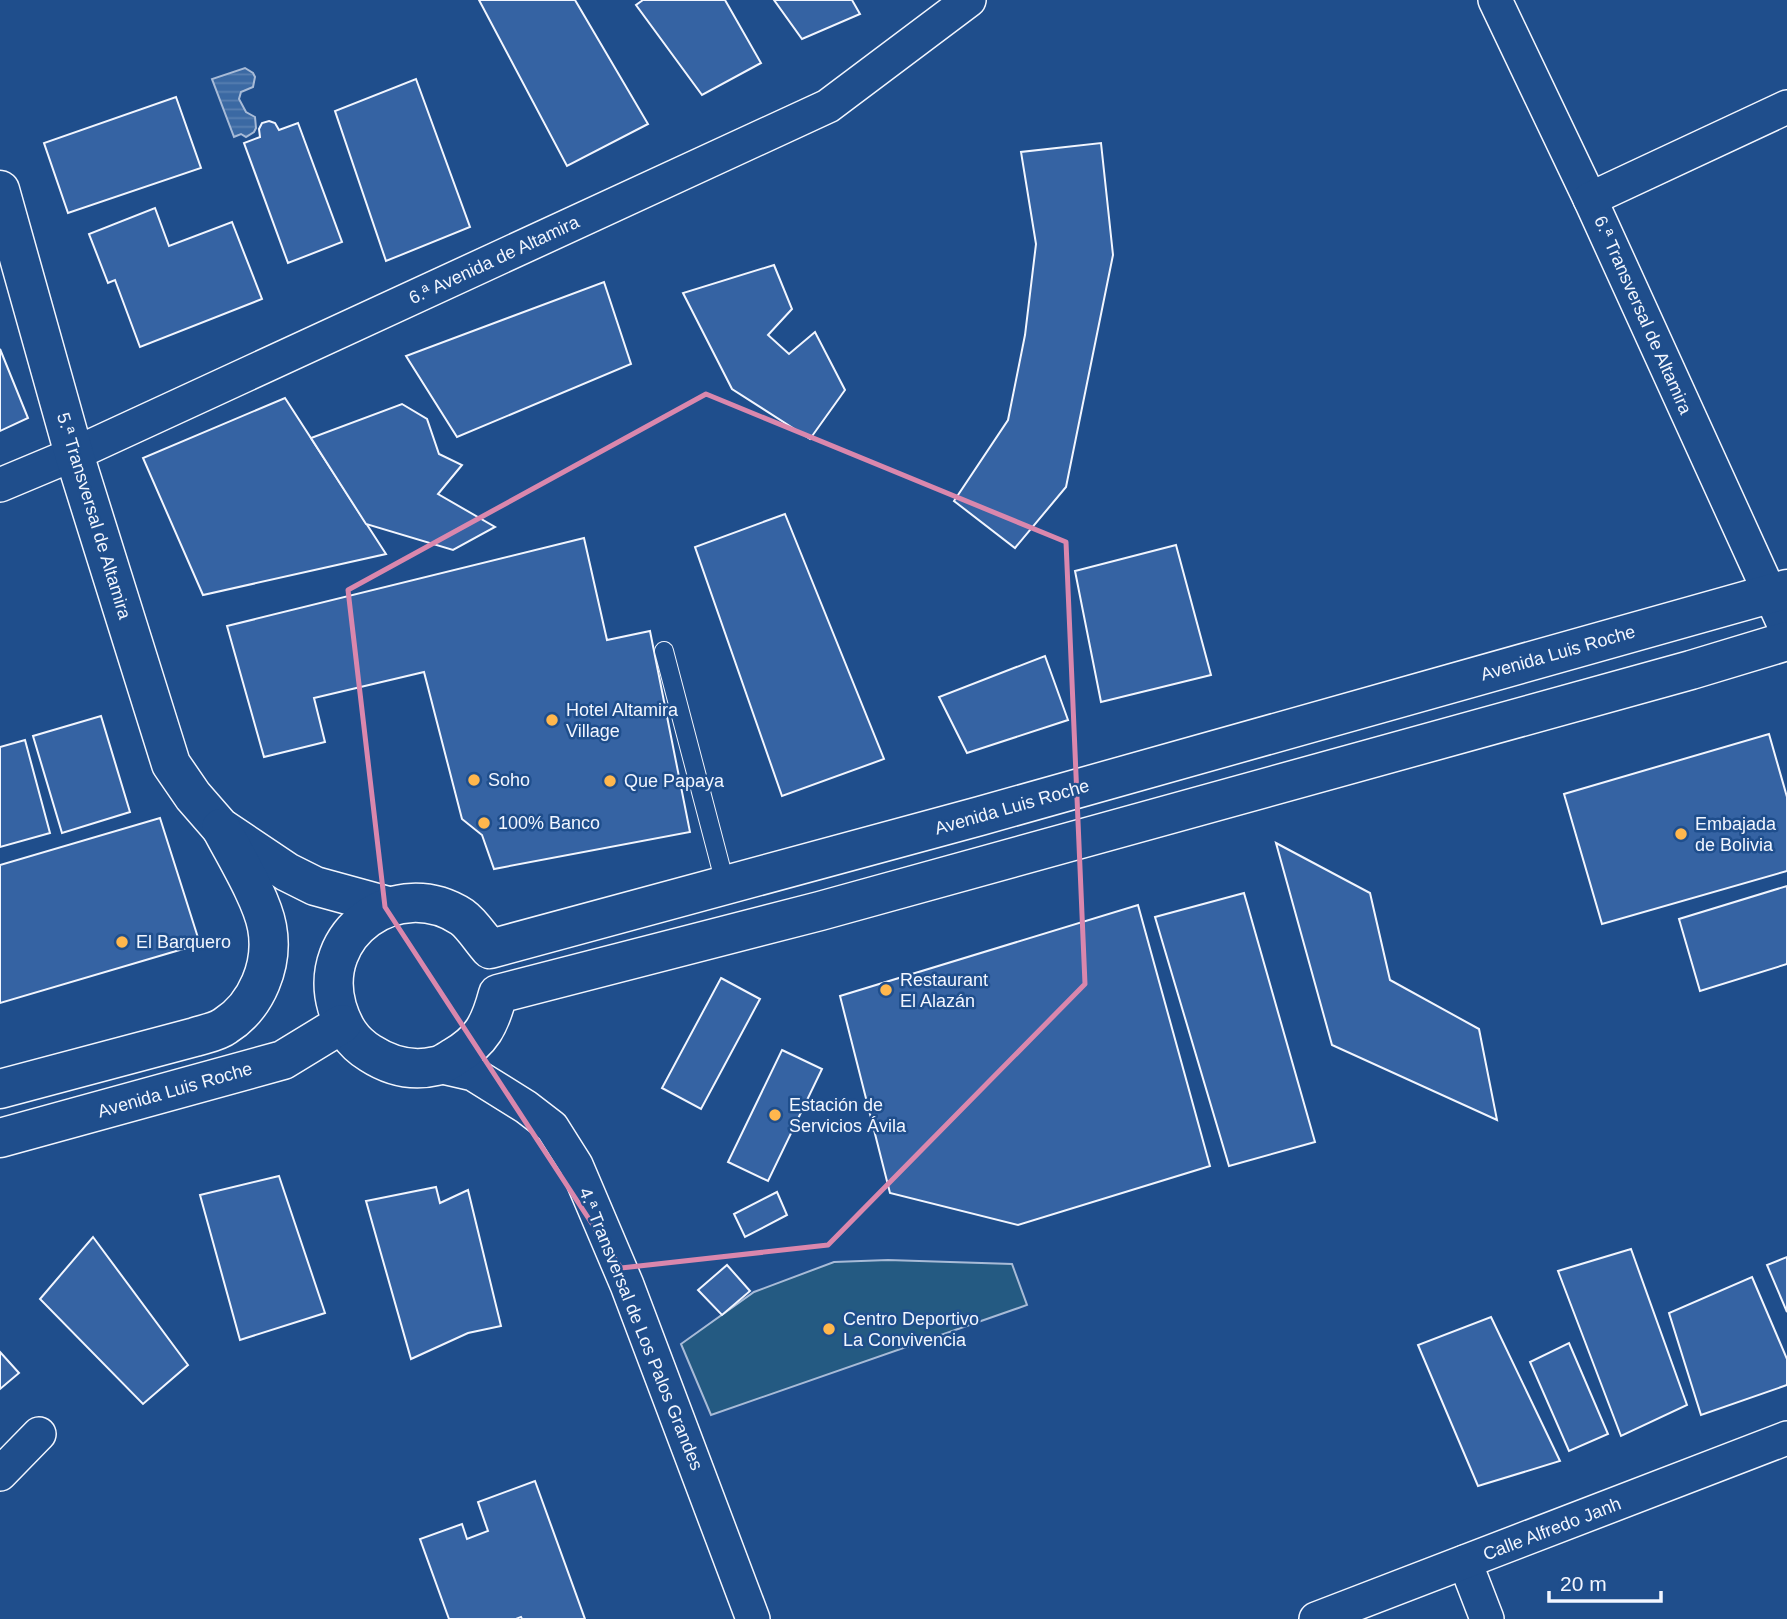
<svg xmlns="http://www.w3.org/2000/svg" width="1787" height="1619" font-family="Helvetica,sans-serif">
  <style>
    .park { fill: #245a82; stroke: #a8bbd7; stroke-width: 2 }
    .water { fill: url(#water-rules); stroke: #a8bbd7; stroke-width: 2 }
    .building { fill: #3563a3; stroke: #f2f6ff; stroke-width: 2 }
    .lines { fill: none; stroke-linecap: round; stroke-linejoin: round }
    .service-casing { stroke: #f2f6ff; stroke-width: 20 }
    .minor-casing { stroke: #f2f6ff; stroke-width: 36 }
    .secondary-casing { stroke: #f2f6ff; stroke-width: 41 }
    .service { stroke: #1f4e8c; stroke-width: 18 }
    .minor { stroke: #1f4e8c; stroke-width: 33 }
    .secondary { stroke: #1f4e8c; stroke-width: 38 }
    .marked { fill: none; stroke: #da87ad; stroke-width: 5; stroke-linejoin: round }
    .poi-dot { fill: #ffb74d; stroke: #1f4e8c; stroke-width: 2.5 }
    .labels { text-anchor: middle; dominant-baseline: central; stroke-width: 5; stroke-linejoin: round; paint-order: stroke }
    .street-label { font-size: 18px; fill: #f2f6ff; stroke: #1f4e8c }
    .poi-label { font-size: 18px; fill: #f2f6ff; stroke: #1f4e8c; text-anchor: start }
  </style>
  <defs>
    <pattern id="water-rules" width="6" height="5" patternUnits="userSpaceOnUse" patternTransform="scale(1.75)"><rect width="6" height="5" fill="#3b69a3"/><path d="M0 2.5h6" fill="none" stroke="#587fb1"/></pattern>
  </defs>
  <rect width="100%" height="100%" fill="#1f4e8c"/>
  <path class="park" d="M 888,1260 L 1012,1264 L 1027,1305 L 711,1415 L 681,1344 L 754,1292 L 834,1262 Z"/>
  <path class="water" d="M 245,68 L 253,73 L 255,77 L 253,87 L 241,92 L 239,99 L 246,112 L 255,117 L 256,128 L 254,132 L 246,137 L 241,134 L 234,137 L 212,79 Z"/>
  <g class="building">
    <path d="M 479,0 L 575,0 L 648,124 L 567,166 Z"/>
    <path d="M 643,0 L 725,0 L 761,63 L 702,95 L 636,5 Z"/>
    <path d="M 774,0 L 852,0 L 860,14 L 802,39 Z"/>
    <path d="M 416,79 L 470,227 L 386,261 L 335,111 Z"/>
    <path d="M 176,97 L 201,168 L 68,213 L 44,143 Z"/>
    <path d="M 269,121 L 275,123 L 279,130 L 298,123 L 342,242 L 288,263 L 244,143 L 260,137 L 259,129 L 262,123 Z"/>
    <path d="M 1101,143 L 1113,255 L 1066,487 L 1015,548 L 954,501 L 1008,420 L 1025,335 L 1036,244 L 1021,152 Z"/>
    <path d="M 155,208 L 169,246 L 232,222 L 262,299 L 140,347 L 115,280 L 108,283 L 89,234 Z"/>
    <path d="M 774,265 L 792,309 L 768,335 L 789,354 L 815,332 L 845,390 L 810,439 L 732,389 L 683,293 Z"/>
    <path d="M 604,282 L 631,364 L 457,437 L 406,356 Z"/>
    <path d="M 0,349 L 28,418 L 0,431 Z"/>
    <path d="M 285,398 L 386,554 L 203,595 L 143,458 Z"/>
    <path d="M 402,404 L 427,419 L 439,454 L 462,465 L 438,494 L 495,527 L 453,550 L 366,524 L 311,438 Z"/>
    <path d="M 785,514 L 884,759 L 782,796 L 695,547 Z"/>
    <path d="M 584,538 L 607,640 L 650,631 L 690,832 L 494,869 L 482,835 L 462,819 L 424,672 L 314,698 L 325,742 L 264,757 L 227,626 Z"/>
    <path d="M 1176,545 L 1211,675 L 1101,702 L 1075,571 Z"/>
    <path d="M 1045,656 L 1068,720 L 967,753 L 939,697 Z"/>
    <path d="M 101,716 L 130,812 L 62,833 L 33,736 Z"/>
    <path d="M 1769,734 L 1787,797 L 1787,871 L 1602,924 L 1564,794 Z"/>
    <path d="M 25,740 L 50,833 L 0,847 L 0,747 Z"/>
    <path d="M 160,818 L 200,944 L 0,1003 L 0,865 Z"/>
    <path d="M 1276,843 L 1370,893 L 1390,980 L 1479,1029 L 1497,1120 L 1332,1045 Z"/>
    <path d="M 1787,886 L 1787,964 L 1700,991 L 1679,919 Z"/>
    <path d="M 1244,893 L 1315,1142 L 1229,1166 L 1155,917 Z"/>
    <path d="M 1138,905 L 1210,1166 L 1018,1225 L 890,1193 L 840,996 Z"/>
    <path d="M 721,978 L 760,999 L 701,1109 L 662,1088 Z"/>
    <path d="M 782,1050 L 822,1069 L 768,1181 L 728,1162 Z"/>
    <path d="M 279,1176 L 325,1313 L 240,1340 L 200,1195 Z"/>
    <path d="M 436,1187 L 440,1203 L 468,1190 L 501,1326 L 468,1333 L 411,1359 L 366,1201 Z"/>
    <path d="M 777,1192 L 787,1215 L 745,1237 L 734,1214 Z"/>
    <path d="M 93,1237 L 188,1365 L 143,1404 L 40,1299 Z"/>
    <path d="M 1631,1249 L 1687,1405 L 1621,1436 L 1558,1271 Z"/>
    <path d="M 1787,1257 L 1787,1312 L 1767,1265 Z"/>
    <path d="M 727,1265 L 750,1291 L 722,1315 L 698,1290 Z"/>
    <path d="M 1752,1277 L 1787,1359 L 1787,1385 L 1701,1415 L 1669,1313 Z"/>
    <path d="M 1491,1317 L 1560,1461 L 1478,1486 L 1418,1345 Z"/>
    <path d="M 1569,1343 L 1608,1434 L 1569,1451 L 1530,1362 Z"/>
    <path d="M 0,1352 L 19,1373 L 0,1389 Z"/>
    <path d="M 535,1481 L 585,1619 L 522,1619 L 521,1617 L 516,1619 L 449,1619 L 420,1539 L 462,1524 L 467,1539 L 488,1531 L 478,1502 Z"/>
  </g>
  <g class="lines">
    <defs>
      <path id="service" d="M 664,651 L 726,887"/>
      <g id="minor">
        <path d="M 1495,0 L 1590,199 L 1787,631"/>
        <path d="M 1590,199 L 1787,107"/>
        <path d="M 0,485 L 74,454 L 828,106 L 969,0"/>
        <path d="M 438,1066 L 473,1074 L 526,1107 L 552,1127 L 576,1165 L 627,1285 L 753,1619"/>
        <path d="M 0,1474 L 39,1434"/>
        <path d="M 1465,1562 L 1487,1619"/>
        <path d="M 1316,1619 L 1787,1438"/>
      </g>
      <g id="secondary">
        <path d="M 0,190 L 74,454 L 171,764 L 193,796 L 220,827 L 287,872 L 315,886 L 388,906"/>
        <path d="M 1787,589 L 980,816 L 490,949 C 481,939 472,924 462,917 C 397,875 316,933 337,1007 C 343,1027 352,1042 370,1053 C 390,1066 411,1072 436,1066 C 442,1065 449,1060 454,1057 C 482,1041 490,1024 498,994 L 820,911 L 1691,670 L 1787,641"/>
        <path d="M 0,1089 L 195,1037 C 204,1034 217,1032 225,1026 C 257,1006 274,964 267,927 C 262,899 235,855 221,828"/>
        <path d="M 0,1138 L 283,1060 L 342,1024"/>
      </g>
    </defs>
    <use href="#service" class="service-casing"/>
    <use href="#minor" class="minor-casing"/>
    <use href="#secondary" class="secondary-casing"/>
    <use href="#service" class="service"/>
    <use href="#minor" class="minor"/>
    <use href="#secondary" class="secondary"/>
  </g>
  <path class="marked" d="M 706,394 L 1066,542 L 1085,984 L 828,1245 L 621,1268 L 385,907 L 348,590 Z"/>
  <g class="poi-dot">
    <circle cx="552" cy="720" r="7"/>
    <circle cx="474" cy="780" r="7"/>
    <circle cx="610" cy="781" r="7"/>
    <circle cx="484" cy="823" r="7"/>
    <circle cx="1681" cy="834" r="7"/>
    <circle cx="122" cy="942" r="7"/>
    <circle cx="886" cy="990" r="7"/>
    <circle cx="775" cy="1115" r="7"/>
    <circle cx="829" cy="1329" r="7"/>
  </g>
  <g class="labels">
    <g class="street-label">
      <text transform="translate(494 260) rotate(-25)">6.ª Avenida de Altamira</text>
      <text transform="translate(1643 315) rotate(66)">6.ª Transversal de Altamira</text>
      <text transform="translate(94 516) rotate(73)">5.ª Transversal de Altamira</text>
      <text transform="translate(1558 653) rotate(-16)">Avenida Luis Roche</text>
      <text transform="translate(1012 807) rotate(-16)">Avenida Luis Roche</text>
      <text transform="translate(175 1090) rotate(-16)">Avenida Luis Roche</text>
      <text transform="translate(641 1329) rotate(68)">4.ª Transversal de Los Palos Grandes</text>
      <text transform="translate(1552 1529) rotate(-21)">Calle Alfredo Janh</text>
    </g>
    <g class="poi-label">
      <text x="566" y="710">Hotel Altamira<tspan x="566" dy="21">Village</tspan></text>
      <text x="488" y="780">Soho</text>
      <text x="624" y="781">Que Papaya</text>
      <text x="498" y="823">100% Banco</text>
      <text x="1695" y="824">Embajada<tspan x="1695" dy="21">de Bolivia</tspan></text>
      <text x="136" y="942">El Barquero</text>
      <text x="900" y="980">Restaurant<tspan x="900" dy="21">El Alazán</tspan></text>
      <text x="789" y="1105">Estación de<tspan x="789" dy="21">Servicios Ávila</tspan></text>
      <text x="843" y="1319">Centro Deportivo<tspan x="843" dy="21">La Convivencia</tspan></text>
    </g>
  </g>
  <path d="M1549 1591v10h112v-10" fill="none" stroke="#f2f6ff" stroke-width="3.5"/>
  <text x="1560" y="1591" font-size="21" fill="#f2f6ff" stroke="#1f4e8c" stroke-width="5" paint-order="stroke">20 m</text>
</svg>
